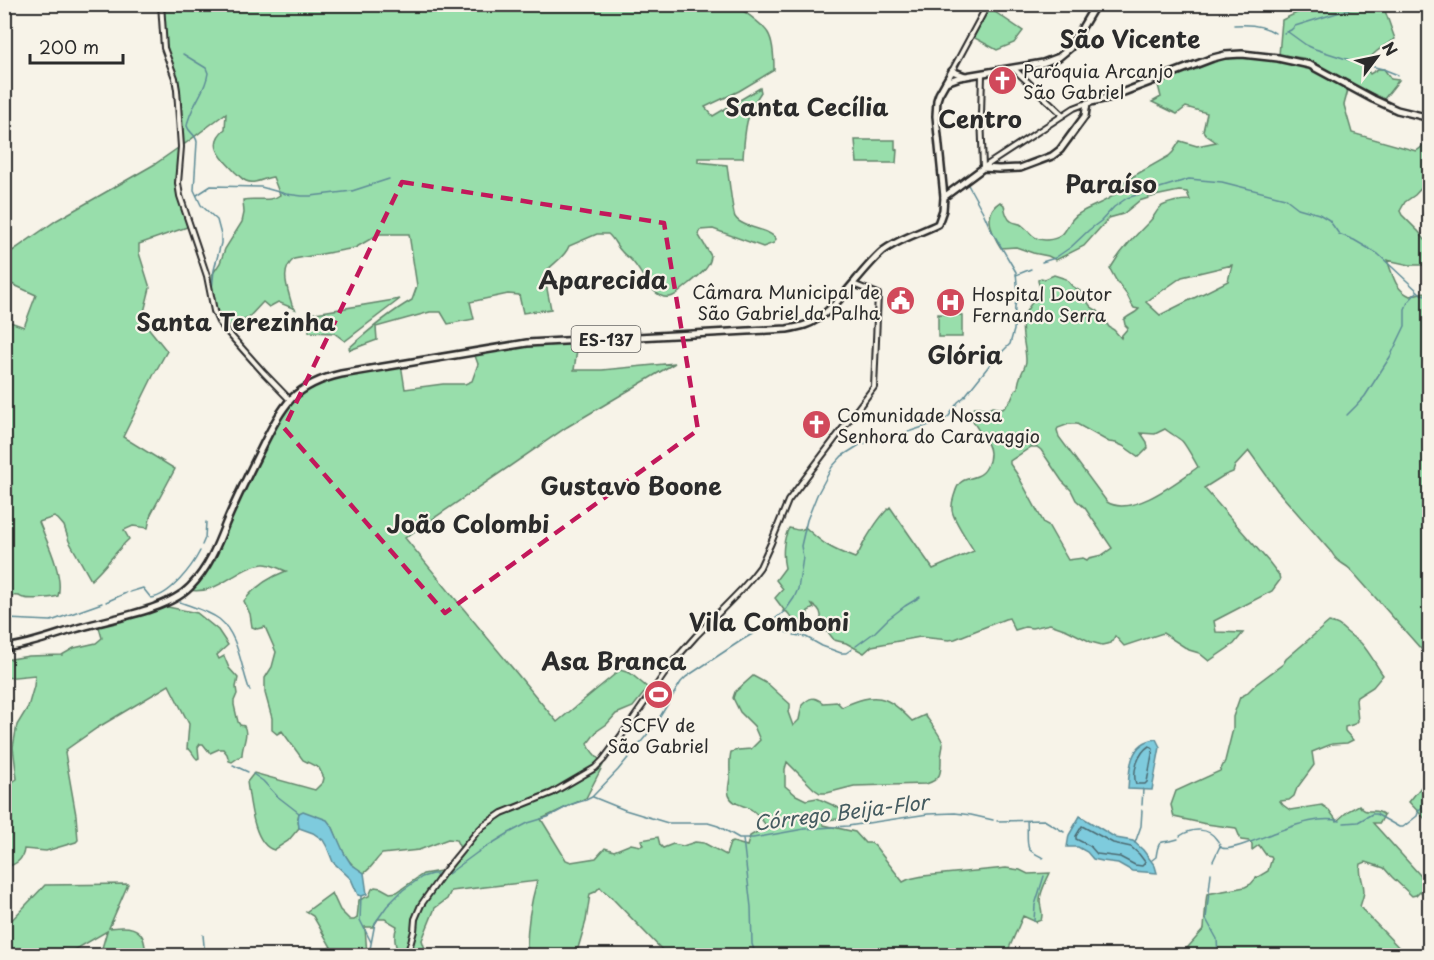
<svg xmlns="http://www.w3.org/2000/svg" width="1434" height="960" font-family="'Playpen Sans',sans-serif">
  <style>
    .green { fill: #98deab; stroke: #62846b; stroke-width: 1.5; fill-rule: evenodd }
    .water { fill: #7ecbdd; stroke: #5d8b96; stroke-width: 1.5 }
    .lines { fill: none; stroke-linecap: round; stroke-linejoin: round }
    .shore { stroke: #4c6b72; stroke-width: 1.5 }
    .stream { stroke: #5d8b96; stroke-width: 1.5 }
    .minor-casing { stroke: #2b2b2b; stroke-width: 8 }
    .major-casing { stroke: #2b2b2b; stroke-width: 10 }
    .minor { stroke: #f7f3e8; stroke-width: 4 }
    .major { stroke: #f7f3e8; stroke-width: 5 }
    .marked { fill: none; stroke: #c2185b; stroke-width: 4.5; stroke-dasharray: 12 8; stroke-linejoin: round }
    .labels { text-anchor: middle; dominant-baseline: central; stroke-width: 4.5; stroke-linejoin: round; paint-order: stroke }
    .shield { fill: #f7f3e8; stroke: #686764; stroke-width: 1.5 }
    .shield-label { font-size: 16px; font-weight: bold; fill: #2b2b2b }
    .poi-label { font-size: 18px; fill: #2b2b2b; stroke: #f7f3e8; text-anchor: start }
    .water-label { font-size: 20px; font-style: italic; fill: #445b60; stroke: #f7f3e8 }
    .district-label { font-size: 24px; font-weight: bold; fill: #2b2b2b; stroke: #f7f3e8 }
  </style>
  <rect width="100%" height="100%" fill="#f7f3e8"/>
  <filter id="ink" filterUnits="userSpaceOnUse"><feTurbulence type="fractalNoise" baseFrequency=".0167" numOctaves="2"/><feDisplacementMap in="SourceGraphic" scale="12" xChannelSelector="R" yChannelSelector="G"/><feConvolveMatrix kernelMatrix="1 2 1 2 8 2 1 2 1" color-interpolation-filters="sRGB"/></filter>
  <g filter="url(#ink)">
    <g class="green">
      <path d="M 162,5 L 735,5 C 744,12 762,23 768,33 C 773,41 774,61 774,70 L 739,91 L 705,107 L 713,116 L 760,88 L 761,92 C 745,115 745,131 743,158 L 698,158 L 698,162 L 727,165 C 728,173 733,214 735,217 C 743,229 769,228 776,239 L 774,243 L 763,247 L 713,229 L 700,230 L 698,234 L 711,256 C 710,269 698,276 689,284 C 683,288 677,296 670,297 C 653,301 642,271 632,261 C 629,257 625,256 622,252 C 616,246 614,239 608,234 L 597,234 L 569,246 C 565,258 551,264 544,274 L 551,309 L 523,313 L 519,295 L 508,294 L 470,302 L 474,319 L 448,324 L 441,312 L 430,312 L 376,327 L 377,340 L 350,350 L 349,348 C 369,330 389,313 412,300 L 417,286 L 409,234 L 379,234 L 355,248 L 294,259 C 279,271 288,289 292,305 L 295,309 L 278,302 L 269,307 L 263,302 L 248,318 L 226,327 L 212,300 L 212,275 L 220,263 L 225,249 L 242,222 L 244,213 L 243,200 C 255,197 270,203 280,195 L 273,177 C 264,178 255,185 246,181 C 241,179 239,175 235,172 C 224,160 205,145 225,129 L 226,113 L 182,146 L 178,89 L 170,62 L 166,41 Z"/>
      <path d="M 1313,5 L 1383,5 L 1395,39 C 1383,47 1369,54 1365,67 L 1370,74 L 1378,69 L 1384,69 L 1391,79 L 1399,80 L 1384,99 L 1356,86 L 1315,63 L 1303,58 L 1279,55 L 1282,20 Z"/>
      <path d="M 989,8 L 1023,31 L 1014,43 L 997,50 L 973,37 Z"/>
      <path d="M 1235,56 C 1259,59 1292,59 1315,70 C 1326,76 1337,83 1348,90 L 1344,105 L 1352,133 L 1416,151 C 1424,148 1424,141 1429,137 L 1429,180 L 1415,195 L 1405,202 L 1400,211 L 1402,215 L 1419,232 L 1429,245 L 1429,265 L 1410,265 L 1387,260 C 1393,274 1394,289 1410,296 L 1424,292 L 1429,295 L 1429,658 L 1351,570 C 1343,562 1338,564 1332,553 L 1277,490 L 1249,451 L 1235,466 L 1233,472 L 1223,476 L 1204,488 L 1269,562 L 1279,575 L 1280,580 L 1272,591 L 1214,621 L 1216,632 L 1243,633 L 1234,644 L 1209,661 L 1199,653 L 1189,650 L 1163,633 L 1124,646 L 1115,636 L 1111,643 L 1102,645 L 1091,642 L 1067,630 L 1050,624 L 1032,628 L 1025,627 L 1015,630 L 1009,618 L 1005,619 L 955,639 L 949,640 L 920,637 L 872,646 L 864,653 L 846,643 L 834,640 L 828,632 L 818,630 C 822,620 824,609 812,605 L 814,608 L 808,611 L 807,621 L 803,623 L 792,618 L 787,612 L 783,611 L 784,610 L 775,598 L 783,589 L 776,580 L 785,568 C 782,555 783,539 789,528 C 796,529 798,532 805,528 L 805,527 C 823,544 831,549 855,558 C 860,553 861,547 865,541 C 872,529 880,516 890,507 L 933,569 L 974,551 C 968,541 957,525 953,514 C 951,509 952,502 954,496 C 956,491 956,487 960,483 C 965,478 971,479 977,476 C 986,473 990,462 990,453 C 990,437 964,422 974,407 L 979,407 L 987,410 L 992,407 L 1003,409 L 1011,400 L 1016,389 L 1018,388 C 1018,375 1025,371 1026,361 C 1026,346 1020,332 1023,318 C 1026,308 1040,294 1040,289 C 1040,286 1038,283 1038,280 L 1041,278 L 1045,279 L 1054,275 L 1066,279 L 1072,286 L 1080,291 L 1091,307 L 1098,311 L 1109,327 L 1114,330 L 1121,338 L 1122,335 L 1128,328 L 1125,325 L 1124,320 C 1128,315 1135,314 1139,309 L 1134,308 L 1132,305 L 1127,295 L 1116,280 L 1110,269 C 1121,250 1135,236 1150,221 C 1155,216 1156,210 1162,206 C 1170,202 1182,200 1190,200 L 1187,192 L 1179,191 L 1155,196 L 1139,201 L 1123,214 L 1109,218 L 1084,246 L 1056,260 L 1048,256 L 1033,253 L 1016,247 L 1001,248 C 992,234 982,213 1000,202 L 1004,205 C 1005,210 1006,218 1011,221 C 1014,223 1017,223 1020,224 C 1030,230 1032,241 1047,240 C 1071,238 1063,222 1080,213 C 1092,205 1121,198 1123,182 L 1169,156 L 1173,152 L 1180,141 L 1197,146 L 1216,142 L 1206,135 L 1203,131 L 1207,113 L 1186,107 L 1177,114 L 1152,102 L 1161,97 L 1157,81 L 1218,59 ZM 1232,265 L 1228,281 L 1160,315 L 1146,302 L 1182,277 ZM 1069,424 L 1077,424 L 1109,442 L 1116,443 L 1123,446 L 1139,457 L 1148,448 L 1147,442 L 1141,433 L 1155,434 L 1165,429 C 1170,433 1177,437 1182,441 C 1185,444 1196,463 1198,467 C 1178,481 1132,518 1107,502 L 1059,437 L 1057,430 L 1058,428 ZM 1031,447 L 1037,447 L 1041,450 L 1062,481 L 1071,490 L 1076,500 L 1085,508 L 1112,548 L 1102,555 L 1089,558 L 1087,560 L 1083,558 L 1068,560 L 1048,525 L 1044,523 L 1017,474 L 1010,464 L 1010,461 Z"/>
      <path d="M 855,140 L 895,140 L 895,149 L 897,150 L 896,163 L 857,163 Z"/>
      <path d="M 178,148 L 180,152 L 179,188 L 190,226 L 139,244 L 139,253 L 150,288 L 142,320 L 167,351 L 153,376 L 123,437 L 175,469 L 151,514 L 148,528 L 133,526 L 124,530 L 129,539 C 115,552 105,568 91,580 L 69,541 L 64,526 L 58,519 L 54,517 L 39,522 C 47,542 64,575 58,596 C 52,598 30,600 24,598 C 22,598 21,597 19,596 C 14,595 10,597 5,594 L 5,320 L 24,327 L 36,295 L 5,281 L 4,257 L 57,220 L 155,164 Z"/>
      <path d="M 400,299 L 345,341 L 334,333 L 309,332 L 310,314 Z"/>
      <path d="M 938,314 L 962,315 L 962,337 L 938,337 Z"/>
      <path d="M 575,343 L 577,350 L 574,370 L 602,370 L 675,363 L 567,427 L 405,538 L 557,722 L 620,670 L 630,673 L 648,688 L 633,707 L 616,714 L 607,724 L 597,731 L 588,743 C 589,752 599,757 603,765 L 586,798 L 541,819 L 566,860 L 571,862 L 596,858 L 605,848 L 614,851 L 631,844 L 641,846 L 643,845 L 641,840 L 658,837 L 660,845 L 663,848 L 673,844 L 683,846 L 695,842 L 704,843 L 726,855 L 730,843 L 733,842 L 747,846 L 750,836 L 764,828 L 765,824 C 761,819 758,814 752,810 C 745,805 732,805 729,795 C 727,789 730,782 730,776 C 730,768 729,760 731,752 L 738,750 L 751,749 L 760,740 L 754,726 L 740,712 L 733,698 L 735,692 L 753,676 L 768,684 L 790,704 L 790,708 L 788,712 L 793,726 L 799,720 L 802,705 C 810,697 814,696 823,703 L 837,702 L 842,707 C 876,692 886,694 912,721 L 925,715 C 929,721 942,737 943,744 C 943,748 941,754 941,758 C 941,772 942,779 926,784 L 854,786 L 827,793 L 820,793 L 814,789 L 787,762 L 785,769 L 785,786 L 796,795 L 806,800 L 817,798 L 837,807 L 844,812 L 846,816 L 846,819 C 837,820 831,817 823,823 L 824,825 L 855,832 L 865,843 L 871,843 L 875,846 L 903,882 L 909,879 L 923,876 L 1006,868 L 1020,870 L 1028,874 L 1050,873 C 1046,882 1040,891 1040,901 C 1040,908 1044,913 1041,920 L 1036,922 L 1023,916 L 1007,953 L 1003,955 L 997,955 L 996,953 L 993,956 L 667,955 L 613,899 C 609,893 604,893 600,887 L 595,892 L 590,894 L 586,921 L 576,955 L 537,955 L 527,947 C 527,925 531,902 537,881 L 451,891 L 447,899 L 435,908 L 422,940 L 427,955 L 399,955 C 395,945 393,937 397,926 L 385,919 L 378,919 L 373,927 L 365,927 L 367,955 L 320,955 L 320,954 L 331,947 L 313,916 L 306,912 L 332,893 L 340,910 L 350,920 L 354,920 L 357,918 L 359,900 L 369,896 L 372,889 L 375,887 L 381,888 L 390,893 L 397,892 L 423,874 L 441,871 L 453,859 L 460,848 L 456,840 L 448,839 L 419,850 L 382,854 C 375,860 372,868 364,873 C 346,864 340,846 333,828 L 299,813 L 298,818 L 299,828 L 288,841 L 274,850 C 253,845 250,800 247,782 L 254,773 L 315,790 L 323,782 L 324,778 L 319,768 L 303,760 L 282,731 L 277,734 L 272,730 L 272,718 L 265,693 L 265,678 L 272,667 L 276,652 L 265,627 L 257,629 L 252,627 L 250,614 L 244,601 C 254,588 270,577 286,571 C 279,569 270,563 263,564 C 236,567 219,596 188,590 L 200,574 L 261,451 L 283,412 L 293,400 L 310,387 L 329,378 L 401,364 L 405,389 L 443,384 L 465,384 L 472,381 L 478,364 L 474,353 L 527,344 Z"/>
      <path d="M 163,606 L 197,613 L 218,630 L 228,645 L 217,655 L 219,659 L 224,656 L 229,668 L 238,678 L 236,687 L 237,694 L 234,701 L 234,705 L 238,722 L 240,725 L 244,726 C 249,735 242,745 242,755 L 232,762 L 229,761 L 227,754 L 223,749 L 219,749 L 210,753 L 203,744 L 200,744 L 198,747 L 199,758 L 197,759 C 193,756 193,752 189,749 L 187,749 L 189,724 L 169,685 L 97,728 L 67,749 L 65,753 L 76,815 L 78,840 L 76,842 L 46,851 L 24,849 C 23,860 16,865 5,867 L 5,787 L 17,779 L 13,747 L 17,725 L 28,707 L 34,686 L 35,675 L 5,678 L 5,660 L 29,656 L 62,655 L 74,648 L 96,643 L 102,638 L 98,624 Z"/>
      <path d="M 1329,622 C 1341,624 1341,628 1349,634 C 1353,638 1358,640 1361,643 C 1370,653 1376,665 1383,675 L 1373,687 L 1357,697 L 1356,700 L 1358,721 L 1355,724 L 1345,727 L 1345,731 L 1353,740 L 1347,743 L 1332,744 L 1312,752 L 1314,765 L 1297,788 L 1294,796 L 1289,800 L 1280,801 L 1283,805 L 1290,810 L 1322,805 L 1329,810 L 1337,821 L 1348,811 L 1359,805 C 1366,817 1374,806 1384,815 L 1380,823 L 1373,823 L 1429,885 L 1429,900 L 1420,891 L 1416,895 L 1412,896 L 1392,877 L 1384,868 L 1366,862 L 1361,864 C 1358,875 1364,881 1364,891 C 1364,896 1361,902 1360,907 L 1406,955 L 1181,955 L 1204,929 L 1206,901 L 1207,894 L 1245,887 L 1251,884 L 1256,878 L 1268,871 L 1272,858 L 1271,856 L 1266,855 L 1259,845 L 1252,850 L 1252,844 L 1249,841 L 1241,840 L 1236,828 L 1206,824 L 1174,817 L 1171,805 L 1176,791 L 1220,771 L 1225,761 L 1233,729 L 1233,717 L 1240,697 L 1246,694 L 1255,685 L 1283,664 L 1286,659 Z"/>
      <path d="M 1429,777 L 1430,820 L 1427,821 L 1409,802 Z"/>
      <path d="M 128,884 L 109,928 C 119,927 135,924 142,936 C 145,941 145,950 147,955 L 100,955 L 107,931 L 66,955 L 5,955 L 5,927 L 45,885 Z"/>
    </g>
    <g class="water">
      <path d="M 1156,739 L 1160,747 L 1152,790 L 1128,789 C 1129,769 1130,742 1156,739 Z"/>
      <path d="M 303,811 L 327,820 L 333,828 L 344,853 L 351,864 L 364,873 L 367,894 L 362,896 L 358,895 L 351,879 L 333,862 L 327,847 L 323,840 L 313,833 L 299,828 L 298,819 L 299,813 Z"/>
      <path d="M 1080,816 L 1116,838 L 1133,841 L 1143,850 L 1155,866 L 1157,873 L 1132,871 L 1118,863 L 1102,861 L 1093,859 L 1087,852 L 1078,847 L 1067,847 L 1069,835 Z"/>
    </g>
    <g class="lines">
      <g class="shore">
        <path d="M 1149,746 L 1152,747 L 1153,749 L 1147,782 L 1145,784 L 1136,784 C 1132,772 1138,753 1149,746 Z"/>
        <path d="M 1082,826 L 1113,843 L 1131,847 L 1139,854 L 1145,862 L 1144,864 L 1142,866 L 1135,865 L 1120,857 L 1097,854 L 1090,846 L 1076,839 L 1076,836 Z"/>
      </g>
      <g class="stream">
        <path d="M 517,4 L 518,6"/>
        <path d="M 1234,25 C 1247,24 1264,25 1275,33"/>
        <path d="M 1288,32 L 1306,45 L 1315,49 L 1362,64 L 1383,69 L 1398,75"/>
        <path d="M 1284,33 L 1291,30 L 1295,26 L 1366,4"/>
        <path d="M 183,54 L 206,68 L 208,73 C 206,92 190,106 187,126 C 189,133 196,134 197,142 L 194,190 L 201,205 L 217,220 L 221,235 L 221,243 L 214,270 L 212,290"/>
        <path d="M 197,195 L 211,186 L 261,187 L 286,194 L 302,196 L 311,196 L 352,191 L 389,179"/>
        <path d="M 1042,262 L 1055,258 L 1071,247 L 1089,230 L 1101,221 L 1114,207 L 1127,198 L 1189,179 L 1222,182 L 1285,198 L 1298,208 L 1319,214 L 1329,220 L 1339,234 L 1354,240 L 1378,254 L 1421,294 L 1430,296"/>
        <path d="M 1016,275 L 1031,269"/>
        <path d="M 1347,415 L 1356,406 L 1365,396 L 1390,357 L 1405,326 L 1405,309 L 1408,302 L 1417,292"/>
        <path d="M 202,545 L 205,538 L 206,522"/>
        <path d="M 130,592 L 143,588 L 151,598 C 170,596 192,567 200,551"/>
        <path d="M 106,602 L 126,593"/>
        <path d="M 180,602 C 193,607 208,611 219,619 C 239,635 241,669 250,691"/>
        <path d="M 7,619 L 51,621 L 102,603"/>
        <path d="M 767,626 L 789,633"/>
        <path d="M 794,635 L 806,637 L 822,646 L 841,653 L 846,653 L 852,649"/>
        <path d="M 856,646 L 875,632 L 888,619 L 905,606 L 920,597"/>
        <path d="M 233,765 L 248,772"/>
        <path d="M 253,774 L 263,781 L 277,796 L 299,813"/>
        <path d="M 593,797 L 625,810 L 668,823 L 708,823 L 718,826 L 739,838 L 753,838 L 804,829 L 848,826 L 928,814 L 955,813 L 971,815 L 993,820"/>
        <path d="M 1142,805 L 1143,789"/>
        <path d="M 997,821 L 1044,820 L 1064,832"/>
        <path d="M 1027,821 C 1028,828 1026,844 1029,849 C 1032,853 1039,855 1043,858"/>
        <path d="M 1344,823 L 1358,822 L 1372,814 L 1376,814 L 1399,827 L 1403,827 L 1417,816 L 1419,810 L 1430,800"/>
        <path d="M 1180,836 C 1192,828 1209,827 1217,840 C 1219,842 1220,847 1222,848 C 1231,852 1267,835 1276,832 C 1296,825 1319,816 1340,821"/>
        <path d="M 743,839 L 751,907 L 752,944 L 756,956"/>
        <path d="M 1135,843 L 1141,826 L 1142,810"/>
        <path d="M 1152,860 L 1156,857 C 1159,835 1162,845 1178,839"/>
        <path d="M 1213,861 L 1220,846"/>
        <path d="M 1211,873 L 1206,919 L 1217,939 L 1218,956"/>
        <path d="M 361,896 L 360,920 L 371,942"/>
        <path d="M 1034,921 L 1035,905 L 1044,876"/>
        <path d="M 203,935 L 205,956"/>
        <path d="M 372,956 L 370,949 L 375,923 L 387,906 L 403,890 L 422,877 L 432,874 L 448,874 L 478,852 L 509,833 L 528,823 L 548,817 L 572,804 L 586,800 L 592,797 L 618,770 L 655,725 L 681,682 L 686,677 L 742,640 L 766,626 L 785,611 L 794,598 L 798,589 L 802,564 L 803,557 L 801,546 L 807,520 L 817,495 L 832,467 L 842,456 L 861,444 L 893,437 L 944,420 L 949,416 L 958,402 L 964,397 L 992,362 L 1010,344 L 1014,330 L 1015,306 L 1018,295 L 1016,272 L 990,228 L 983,212 L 967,183"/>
      </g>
      <defs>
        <g id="minor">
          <path d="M 161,4 L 164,48 L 175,78 L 177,90 L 181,147 L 178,183 L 180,196 L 207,276 L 214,311 L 219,322 L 224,328 L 263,372 L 290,400"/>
          <path d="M 1013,68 L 1063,115"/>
          <path d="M 952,71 L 988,4"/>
          <path d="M 982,74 L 981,116 L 983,167"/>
          <path d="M 984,167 L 1074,108 L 1087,103"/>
          <path d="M 407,956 L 414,931 L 415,919 L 421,905 L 444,872 L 476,833 L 483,826 L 502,813 L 552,793 L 595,768 L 603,760 L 627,728 L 672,663 L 696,636 L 740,591 L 753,576 L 760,567 L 771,543 L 788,501 L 874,387 L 878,294 L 853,284"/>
        </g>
        <g id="major">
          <path d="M 946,82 L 960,77 L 1043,63 L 1059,57 L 1070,48 L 1096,4"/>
          <path d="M 944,197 L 983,168 L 999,169 L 1020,168 L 1052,156 L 1060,150 L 1085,116 L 1087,103 L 1108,98 L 1213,58 L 1225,55 L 1242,54 L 1278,58 L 1310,65 L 1373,99 L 1397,110 L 1430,118"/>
          <path d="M 4,648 C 29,645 52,636 75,629 C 107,619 167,611 190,587 C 208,569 217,546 226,523 C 237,497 250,471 263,445 C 271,429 280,411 292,398 C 306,385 323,378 341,374 L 527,343 L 787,329 C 793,328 799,327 805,325 C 836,314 857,273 883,251 C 898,239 920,233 938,224 L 943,210 L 944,197 L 936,116 L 937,100 L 939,94 L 952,71 L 965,76"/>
        </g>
      </defs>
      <use href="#minor" class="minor-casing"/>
      <use href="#major" class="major-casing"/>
      <use href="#minor" class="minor"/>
      <use href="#major" class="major"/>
    </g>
  </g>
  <path class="marked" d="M 402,182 L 664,223 L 698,430 L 445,613 L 284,428 Z"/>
  <defs>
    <symbol id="church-disc" viewBox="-11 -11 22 22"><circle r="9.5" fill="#d1495b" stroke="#f7f3e8"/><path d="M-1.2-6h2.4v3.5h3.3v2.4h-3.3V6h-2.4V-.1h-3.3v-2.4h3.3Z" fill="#fff"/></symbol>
    <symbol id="civic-disc" viewBox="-11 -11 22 22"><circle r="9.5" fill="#d1495b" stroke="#f7f3e8"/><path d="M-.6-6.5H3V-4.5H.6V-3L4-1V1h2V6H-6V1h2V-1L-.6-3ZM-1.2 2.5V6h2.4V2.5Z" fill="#fff"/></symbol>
    <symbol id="hospital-disc" viewBox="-11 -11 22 22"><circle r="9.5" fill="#d1495b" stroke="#f7f3e8"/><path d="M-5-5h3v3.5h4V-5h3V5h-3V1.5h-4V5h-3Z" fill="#fff"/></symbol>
    <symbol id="stadium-disc" viewBox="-11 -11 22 22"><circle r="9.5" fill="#d1495b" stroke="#f7f3e8"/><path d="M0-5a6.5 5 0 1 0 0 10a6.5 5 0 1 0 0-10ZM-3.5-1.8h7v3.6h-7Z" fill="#fff"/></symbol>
  </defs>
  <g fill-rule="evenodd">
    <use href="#church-disc" x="986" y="64" width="33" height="33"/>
    <use href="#civic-disc" x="884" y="284" width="33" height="33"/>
    <use href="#hospital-disc" x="934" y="286" width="33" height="33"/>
    <use href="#church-disc" x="800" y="408" width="33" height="33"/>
    <use href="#stadium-disc" x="642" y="678" width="33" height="33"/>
  </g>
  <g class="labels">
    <rect class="shield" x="571.5" y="326" width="69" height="26" rx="4.5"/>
    <g class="shield-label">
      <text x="606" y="339">ES-137</text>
    </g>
    <g class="poi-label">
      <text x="1023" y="70">Paróquia Arcanjo<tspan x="1023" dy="21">São Gabriel</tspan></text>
      <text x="880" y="291" text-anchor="end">Câmara Municipal de<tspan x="880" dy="21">São Gabriel da Palha</tspan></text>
      <text x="972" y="293">Hospital Doutor<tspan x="972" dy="21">Fernando Serra</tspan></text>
      <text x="837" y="414">Comunidade Nossa<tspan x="837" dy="21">Senhora do Caravaggio</tspan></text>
      <text x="658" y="724" text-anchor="middle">SCFV de<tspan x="658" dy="21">São Gabriel</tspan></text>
    </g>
    <g class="water-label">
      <text transform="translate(841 812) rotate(-7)">Córrego Beija-Flor</text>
    </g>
    <g class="district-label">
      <text x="1130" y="38">São Vicente</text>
      <text x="807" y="106">Santa Cecília</text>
      <text x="980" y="118">Centro</text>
      <text x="1111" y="183">Paraíso</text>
      <text x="603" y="279">Aparecida</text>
      <text x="236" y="321">Santa Terezinha</text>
      <text x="965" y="354">Glória</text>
      <text x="631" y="485">Gustavo Boone</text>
      <text x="468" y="523">João Colombi</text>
      <text x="769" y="621">Vila Comboni</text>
      <text x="614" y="660">Asa Branca</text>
    </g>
  </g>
  <rect width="1434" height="960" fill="none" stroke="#f7f3e8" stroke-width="24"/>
  <rect x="12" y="12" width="1410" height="936" fill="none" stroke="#2b2b2b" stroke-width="2" filter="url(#ink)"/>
  <g transform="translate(1377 57) rotate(58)" stroke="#f7f3e8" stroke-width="4.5" paint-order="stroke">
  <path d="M0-4.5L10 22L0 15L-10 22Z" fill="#2b2b2b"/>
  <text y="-9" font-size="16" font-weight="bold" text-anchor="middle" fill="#2b2b2b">N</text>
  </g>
  <path d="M30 54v9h93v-9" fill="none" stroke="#2b2b2b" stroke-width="3"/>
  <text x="39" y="54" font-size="18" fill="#2b2b2b" stroke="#f7f3e8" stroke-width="4.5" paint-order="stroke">200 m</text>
</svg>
